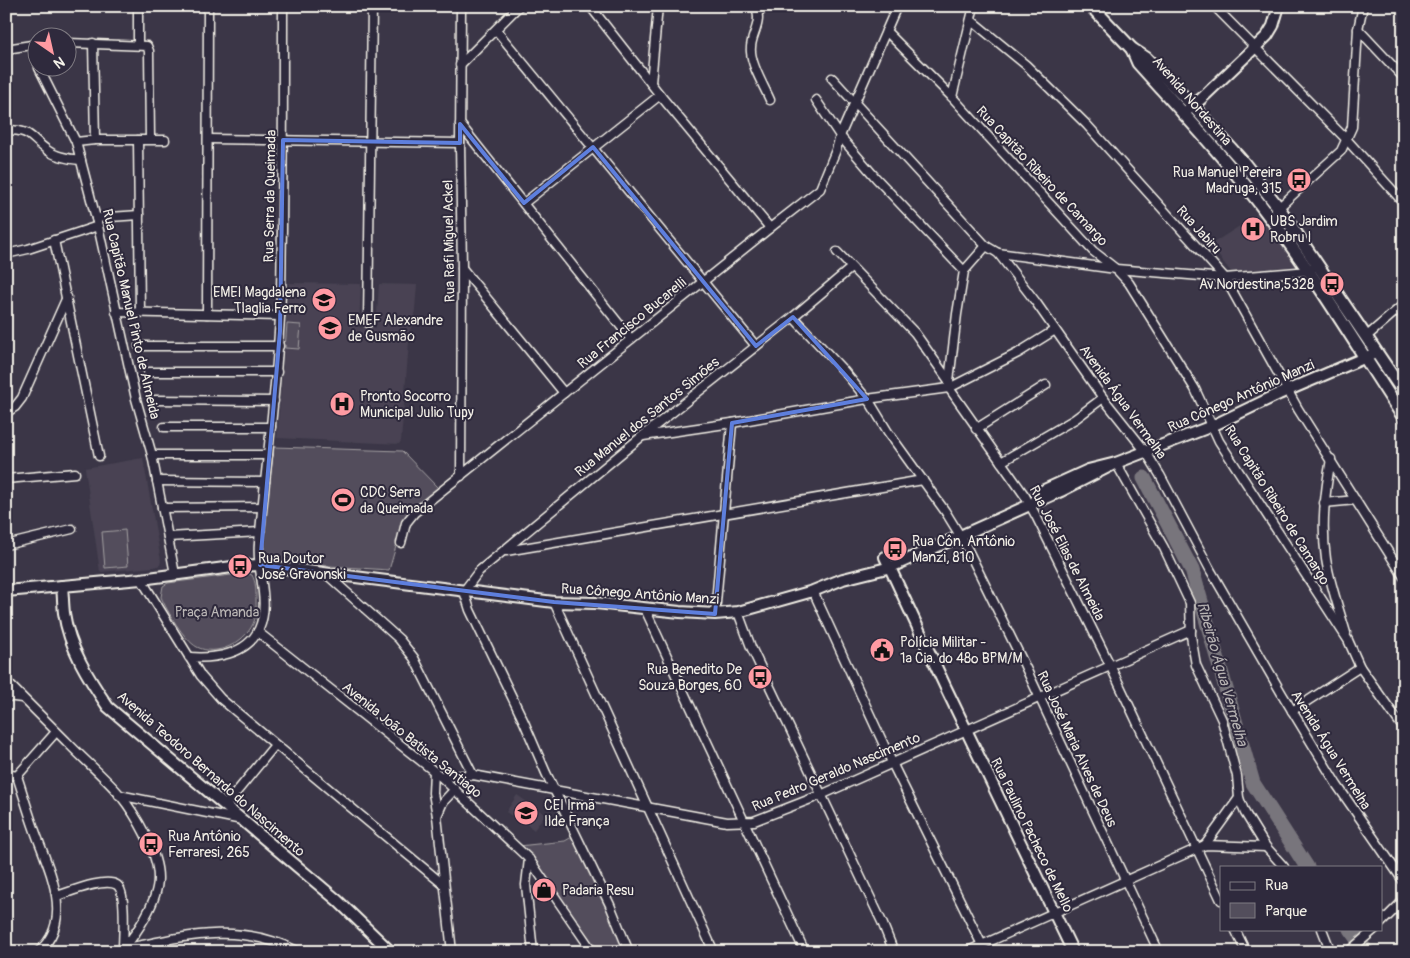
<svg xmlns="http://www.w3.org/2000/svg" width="1410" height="958" font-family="Pangolin,sans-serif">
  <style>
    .built { fill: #484352 }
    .green { fill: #534e5c; stroke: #a4a0a2 }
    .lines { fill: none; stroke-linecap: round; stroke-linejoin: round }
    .river { stroke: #78747b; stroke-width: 15 }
    .minor-casing { stroke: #f4f1e8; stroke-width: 11 }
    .tertiary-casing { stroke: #f4f1e8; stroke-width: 14 }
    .secondary-casing { stroke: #f4f1e8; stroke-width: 15 }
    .minor { stroke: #2f2a3d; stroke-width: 8 }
    .tertiary { stroke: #2f2a3d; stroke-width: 10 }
    .secondary { stroke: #2f2a3d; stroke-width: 11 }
    .marked { fill: none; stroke: #5e7fdd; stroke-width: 4; stroke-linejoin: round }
    .labels { text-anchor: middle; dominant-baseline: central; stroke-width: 4; stroke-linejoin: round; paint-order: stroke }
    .street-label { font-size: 14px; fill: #f4f1e8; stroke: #2f2a3d }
    .poi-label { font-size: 14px; fill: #f4f1e8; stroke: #2f2a3d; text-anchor: start }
    .park-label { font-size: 14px; fill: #bcb8b7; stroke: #2f2a3d }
    .water-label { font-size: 15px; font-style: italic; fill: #b6b2b2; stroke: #2f2a3d }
  </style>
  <rect width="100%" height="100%" fill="#3b3647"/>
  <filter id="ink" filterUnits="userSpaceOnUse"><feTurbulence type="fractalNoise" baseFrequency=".02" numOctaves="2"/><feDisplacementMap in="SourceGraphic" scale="10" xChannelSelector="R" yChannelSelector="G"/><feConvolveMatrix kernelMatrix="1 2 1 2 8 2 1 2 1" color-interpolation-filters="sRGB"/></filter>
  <g filter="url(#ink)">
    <g class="built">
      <path d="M 1260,213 L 1296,266 L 1231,272 L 1210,245 Z"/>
      <path d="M 289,283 L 361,284 L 359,327 L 376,328 L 379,284 L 417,285 L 414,321 L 410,330 L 401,441 L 399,444 L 277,438 Z"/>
      <path d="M 143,458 L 161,561 L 160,565 L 154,567 L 100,572 L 85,468 Z"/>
      <path d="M 517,795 L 545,814 L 534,830 L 525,823 L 524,824 L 506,812 Z"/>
    </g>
    <g class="green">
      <path d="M 287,324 L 301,325 L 299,349 L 285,348 Z"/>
      <path d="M 274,447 L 402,451 L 438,488 L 405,516 L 389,570 L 269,562 L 261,553 Z"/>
      <path d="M 125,530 L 128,566 L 105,568 L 102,532 Z"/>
      <path d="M 247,573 L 252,575 C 256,582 256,590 256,598 C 256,606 257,616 253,624 C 244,643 217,657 197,647 C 184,640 167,611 161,597 L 163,586 L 168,583 Z"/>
      <path d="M 577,834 L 629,952 L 594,952 L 519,846 L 565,841 Z"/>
    </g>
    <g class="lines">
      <g class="river">
        <path d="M 1144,478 L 1192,570 L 1253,783 L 1307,867"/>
        <path d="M 1350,929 L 1367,952"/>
      </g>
      <defs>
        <g id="minor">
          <path d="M 590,6 L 660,95 L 770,228"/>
          <path d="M 756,6 C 763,27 749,35 751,52 C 752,67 764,86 770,100"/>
          <path d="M 1214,6 L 1347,140 L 1404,203"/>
          <path d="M 758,12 L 767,6"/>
          <path d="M 971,20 L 1026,65 L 1087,125 L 1225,278 L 1298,409 L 1404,577"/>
          <path d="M 1358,29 L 1404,78"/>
          <path d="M 496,30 L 756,346"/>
          <path d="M 886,31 L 952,97 L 1093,251 L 1116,269 L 1129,283 L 1195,389 L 1219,441 L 1348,640 L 1360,667 L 1404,729"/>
          <path d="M 68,43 L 147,46 L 149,51 L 150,139"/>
          <path d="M 93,43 L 95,140"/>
          <path d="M 33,44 L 38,63"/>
          <path d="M 138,44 L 138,6"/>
          <path d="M 6,49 L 38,44"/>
          <path d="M 460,65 L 519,6"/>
          <path d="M 39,68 L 76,142 L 98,226 L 136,399 L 152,455 L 175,574"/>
          <path d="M 832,78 L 986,246 L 998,253 L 1035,301 L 1103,398 L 1146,452 L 1160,475 L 1211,571 L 1282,694 L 1337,785 L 1404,882"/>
          <path d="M 651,83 L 658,6"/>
          <path d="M 952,97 L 974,6"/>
          <path d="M 816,100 L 840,136 L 876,178 L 964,271"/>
          <path d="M 460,124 L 631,339"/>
          <path d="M 6,130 C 32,130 29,137 47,150 C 56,157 69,159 81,160"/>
          <path d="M 208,139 L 460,143"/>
          <path d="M 138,140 L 140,311"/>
          <path d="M 76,142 L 95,140 L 165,140"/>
          <path d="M 524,203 L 660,95"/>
          <path d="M 1276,210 L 1341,151 L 1352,127 L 1358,29 L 1363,6"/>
          <path d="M 96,218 L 139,215"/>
          <path d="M 6,224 L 6,226"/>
          <path d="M 54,240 L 99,456"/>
          <path d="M 837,252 L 915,333 L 949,381 L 949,388 L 1025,496 L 1036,516 L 1110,665 L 1221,900"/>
          <path d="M 998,253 L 1116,269 L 1225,278 L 1309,271 L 1312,269"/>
          <path d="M 6,254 L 28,249 L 98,226"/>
          <path d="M 462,268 L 564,393"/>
          <path d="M 116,312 L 280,316"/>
          <path d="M 207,314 L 208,6"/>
          <path d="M 793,317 L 844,371 L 871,404 L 888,432 L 945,511 L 964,542 L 1023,662 L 1159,952"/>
          <path d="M 368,323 L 372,6"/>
          <path d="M 1366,337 L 1404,304"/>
          <path d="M 139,346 L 279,346"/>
          <path d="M 148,372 L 277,372"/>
          <path d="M 949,381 L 957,314 L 964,271 L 986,246"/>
          <path d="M 155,400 L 274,401"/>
          <path d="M 6,413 L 15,407 L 22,398 L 67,297"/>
          <path d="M 164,427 L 271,427"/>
          <path d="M 976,429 L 1046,385"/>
          <path d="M 643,436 L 732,423 L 867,399 L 949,388 L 1018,353 L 1055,330"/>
          <path d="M 152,455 L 268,455"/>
          <path d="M 1331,459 C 1325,492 1321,525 1326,559 C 1330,584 1339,609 1346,633"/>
          <path d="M 1001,462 L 1075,419 L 1103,398"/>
          <path d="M 1116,463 L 1164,548 L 1190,603 L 1191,636 L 1196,665 L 1222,720 L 1237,776 L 1239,798 L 1245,813 L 1266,847 L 1284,867"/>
          <path d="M 461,476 L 462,268 L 460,143 L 461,6"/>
          <path d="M 6,479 L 75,473"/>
          <path d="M 157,481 L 265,482"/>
          <path d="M 1324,503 L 1356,500"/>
          <path d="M 162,508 L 262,507"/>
          <path d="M 168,537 L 260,532"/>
          <path d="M 401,543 L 406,523 L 414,513 L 770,228 L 820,189 L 836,150 L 840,136 L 897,6"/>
          <path d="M 6,545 L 72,529"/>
          <path d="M 506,551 L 923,480"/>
          <path d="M 325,573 L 399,639 L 414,658 L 473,775"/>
          <path d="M 141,579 L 201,676 L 221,699 L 444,885"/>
          <path d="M 813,591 L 895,769 L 982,945"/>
          <path d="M 554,602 L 714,952"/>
          <path d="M 645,609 L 805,952"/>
          <path d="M 738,612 L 751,647 L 882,922 L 894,952"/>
          <path d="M 715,614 L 732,423"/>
          <path d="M 258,632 L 440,776 L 529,859 L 593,952"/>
          <path d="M 189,657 C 214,659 247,655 259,629 C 271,602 256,571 259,543 C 265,473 275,403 279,332 C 282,298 281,264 282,230 C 283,155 283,81 283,6"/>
          <path d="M 6,681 C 26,701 46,721 66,741 C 83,759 104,776 120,795 C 136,815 158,852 158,878 C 158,902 136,934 121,952"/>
          <path d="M 6,696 L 22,698"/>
          <path d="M 1292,711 L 1360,667"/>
          <path d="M 434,771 L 433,793 L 437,816 L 452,952"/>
          <path d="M 6,774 L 17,776"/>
          <path d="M 17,776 C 23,794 28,812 35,831 C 48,868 76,920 38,952"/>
          <path d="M 17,776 L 56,732"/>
          <path d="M 440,776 L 473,775 L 727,822 L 754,821 L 821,795 L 1191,630"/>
          <path d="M 119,795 L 242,820"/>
          <path d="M 225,806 L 275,745"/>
          <path d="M 437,816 L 443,802 L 455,789"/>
          <path d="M 1205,845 L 1239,798"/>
          <path d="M 529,859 L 526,885 L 533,952"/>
          <path d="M 57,896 C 70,892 105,877 117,885 C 127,892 123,937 123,949 C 185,936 238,921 299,952"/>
          <path d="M 1381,923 L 1404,900"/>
          <path d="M 1235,929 L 1246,952"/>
          <path d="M 1322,929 L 1331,952"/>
          <path d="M 629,952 L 610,905 L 546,773 L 524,722 L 470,610 L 464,591 L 479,571 L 641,437 L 793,317 L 851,268"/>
          <path d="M 966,952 L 1205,845 L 1266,847"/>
          <path d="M 1348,952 L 1375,929"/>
        </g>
        <g id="tertiary">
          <path d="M 1183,114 L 1201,99 L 1267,36 L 1273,26 L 1279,6"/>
          <path d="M 1036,498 L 1044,490 L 1088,470 L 1116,463 L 1212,426 L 1279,394 L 1371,355"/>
          <path d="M 885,557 L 945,686 L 1073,952"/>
          <path d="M 62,586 C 63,595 63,605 64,613 C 69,648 89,679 108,707 L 337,900 L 391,952"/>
          <path d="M 6,591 L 141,579 L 240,566 L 260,565 L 554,602 L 596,603 L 680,612 L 715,614 L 738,612 L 813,591 L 843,579 L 891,567 L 1061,491 L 1116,463"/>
        </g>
        <g id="secondary">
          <path d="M 1091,6 L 1132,49 L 1146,58 L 1193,106 L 1243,162 L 1279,208 L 1404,393"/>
          <path d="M 1132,49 L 1138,63 C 1183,113 1229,162 1269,216 C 1318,280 1359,350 1404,418"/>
        </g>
      </defs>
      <use href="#minor" class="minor-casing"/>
      <use href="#tertiary" class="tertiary-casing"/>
      <use href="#secondary" class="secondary-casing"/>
      <use href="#minor" class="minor"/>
      <use href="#tertiary" class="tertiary"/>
      <use href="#secondary" class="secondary"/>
    </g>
  </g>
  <path class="marked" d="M 460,124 L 524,203 L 593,147 L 756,346 L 793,317 L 867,399 L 732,423 L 715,614 L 554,602 L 260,565 L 280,331 L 283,140 L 460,143 Z"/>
  <defs>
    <symbol id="bus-disc" viewBox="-11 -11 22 22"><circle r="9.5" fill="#ff9aa2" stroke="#2f2a3d"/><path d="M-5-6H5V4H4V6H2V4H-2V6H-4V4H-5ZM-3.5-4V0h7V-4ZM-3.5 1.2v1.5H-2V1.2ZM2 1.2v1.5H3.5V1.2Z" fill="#111"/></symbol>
    <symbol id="hospital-disc" viewBox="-11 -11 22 22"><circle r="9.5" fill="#ff9aa2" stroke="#2f2a3d"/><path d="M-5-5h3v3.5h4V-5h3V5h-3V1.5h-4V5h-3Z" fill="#111"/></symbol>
    <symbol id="school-disc" viewBox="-11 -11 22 22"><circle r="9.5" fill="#ff9aa2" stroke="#2f2a3d"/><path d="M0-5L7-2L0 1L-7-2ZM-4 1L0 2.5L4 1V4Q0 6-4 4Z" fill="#111"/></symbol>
    <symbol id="stadium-disc" viewBox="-11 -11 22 22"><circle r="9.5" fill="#ff9aa2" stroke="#2f2a3d"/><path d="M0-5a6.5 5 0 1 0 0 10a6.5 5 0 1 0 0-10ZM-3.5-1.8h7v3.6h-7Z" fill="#111"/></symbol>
    <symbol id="civic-disc" viewBox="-11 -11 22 22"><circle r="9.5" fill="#ff9aa2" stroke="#2f2a3d"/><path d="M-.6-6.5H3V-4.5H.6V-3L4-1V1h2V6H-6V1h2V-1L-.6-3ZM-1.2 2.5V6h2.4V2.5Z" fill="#111"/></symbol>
    <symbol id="shop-disc" viewBox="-11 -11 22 22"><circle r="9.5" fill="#ff9aa2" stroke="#2f2a3d"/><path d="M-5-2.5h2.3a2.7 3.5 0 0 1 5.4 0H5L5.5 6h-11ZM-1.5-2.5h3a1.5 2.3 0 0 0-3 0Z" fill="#111"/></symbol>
  </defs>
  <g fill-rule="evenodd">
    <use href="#bus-disc" x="1285" y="166" width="28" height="28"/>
    <use href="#hospital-disc" x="1239" y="215" width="28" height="28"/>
    <use href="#bus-disc" x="1318" y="270" width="28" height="28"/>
    <use href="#school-disc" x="310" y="286" width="28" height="28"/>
    <use href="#school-disc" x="316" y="314" width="28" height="28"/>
    <use href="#hospital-disc" x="328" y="390" width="28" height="28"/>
    <use href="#stadium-disc" x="329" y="486" width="28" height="28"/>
    <use href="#bus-disc" x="881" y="535" width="28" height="28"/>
    <use href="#bus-disc" x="226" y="552" width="28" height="28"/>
    <use href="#civic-disc" x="868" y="636" width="28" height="28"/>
    <use href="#bus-disc" x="746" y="663" width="28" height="28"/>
    <use href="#school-disc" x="512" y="799" width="28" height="28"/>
    <use href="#bus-disc" x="137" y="830" width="28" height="28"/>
    <use href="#shop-disc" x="530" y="876" width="28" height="28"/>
  </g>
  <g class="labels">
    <g class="street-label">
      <text transform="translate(1192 101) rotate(49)">Avenida Nordestina</text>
      <text transform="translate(1042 176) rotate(47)">Rua Capitão Ribeiro de Camargo</text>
      <text transform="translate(270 196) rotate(-89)">Rua Serra da Queimada</text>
      <text transform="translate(1199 230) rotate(48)">Rua Jabiru</text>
      <text transform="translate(449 241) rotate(-91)">Rua Rafi Miguel Ackel</text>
      <text transform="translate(131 314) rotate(77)">Rua Capitão Manuel Pinto de Almeida</text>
      <text transform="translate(632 323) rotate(-39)">Rua Francisco Bucarelli</text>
      <text transform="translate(1241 396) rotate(-24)">Rua Cônego Antônio Manzi</text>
      <text transform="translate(1123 402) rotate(54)">Avenida Água Vermelha</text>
      <text transform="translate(647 417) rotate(-39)">Rua Manuel dos Santos Simões</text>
      <text transform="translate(1277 505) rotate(58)">Rua Capitão Ribeiro de Camargo</text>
      <text transform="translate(1067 553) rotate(63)">Rua José Elias de Almeida</text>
      <text transform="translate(640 594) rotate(4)">Rua Cônego Antônio Manzi</text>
      <text transform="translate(412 740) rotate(39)">Avenida João Batista Santiago</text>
      <text transform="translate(1077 749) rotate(65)">Rua José Maria Alves de Deus</text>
      <text transform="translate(1331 750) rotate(58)">Avenida Água Vermelha</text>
      <text transform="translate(836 772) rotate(-23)">Rua Pedro Geraldo Nascimento</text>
      <text transform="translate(211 774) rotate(41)">Avenida Teodoro Bernardo do Nascimento</text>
      <text transform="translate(1032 835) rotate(64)">Rua Paulino Pacheco de Mello</text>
    </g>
    <g class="poi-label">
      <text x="1282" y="172" text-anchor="end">Rua Manuel Pereira<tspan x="1282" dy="16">Madruga, 315</tspan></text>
      <text x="1270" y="221">UBS Jardim<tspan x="1270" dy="16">Robru I</tspan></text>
      <text x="1314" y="284" text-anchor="end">Av.Nordestina,5328</text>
      <text x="306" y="292" text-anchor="end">EMEI Magdalena<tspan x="306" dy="16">Tlaglia Ferro</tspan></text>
      <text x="348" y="320">EMEF Alexandre<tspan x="348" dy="16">de Gusmão</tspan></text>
      <text x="360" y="396">Pronto Socorro<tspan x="360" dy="16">Municipal Julio Tupy</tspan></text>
      <text x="360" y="492">CDC Serra<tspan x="360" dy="16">da Queimada</tspan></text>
      <text x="912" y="541">Rua Côn. Antônio<tspan x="912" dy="16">Manzi, 810</tspan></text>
      <text x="258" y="558">Rua Doutor<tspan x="258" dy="16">José Gravonski</tspan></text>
      <text x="900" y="642">Polícia Militar -<tspan x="900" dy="16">1ª Cia. do 48º BPM/M</tspan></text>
      <text x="742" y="669" text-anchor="end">Rua Benedito De<tspan x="742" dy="16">Souza Borges, 60</tspan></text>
      <text x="544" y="805">CEI Irmã<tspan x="544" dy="16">Ilde França</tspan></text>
      <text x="168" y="836">Rua Antônio<tspan x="168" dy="16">Ferraresi, 265</tspan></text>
      <text x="562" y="890">Padaria Resu</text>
    </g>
    <g class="park-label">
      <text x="217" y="612">Praça Amanda</text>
    </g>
    <g class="water-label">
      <text transform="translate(1222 674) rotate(74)">Ribeirão Água Vermelha</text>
    </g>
  </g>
  <rect width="1410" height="958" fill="none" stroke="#2f2a3d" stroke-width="25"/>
  <rect x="12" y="12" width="1385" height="933" fill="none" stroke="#f4f1e8" stroke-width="2" filter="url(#ink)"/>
  <rect x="1220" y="866" width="162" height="65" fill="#2f2a3d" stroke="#7e7a81"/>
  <rect x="1230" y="882" width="25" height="8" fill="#2f2a3d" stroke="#7e7a81"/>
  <text x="1265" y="890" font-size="15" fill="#f4f1e8">Rua</text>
  <rect x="1230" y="903" width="25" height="15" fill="#534e5c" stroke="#7e7a81"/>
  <text x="1265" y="916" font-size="15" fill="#f4f1e8">Parque</text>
  <g transform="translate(52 52) rotate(146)"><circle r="24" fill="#2f2a3d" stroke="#7e7a81"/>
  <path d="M0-4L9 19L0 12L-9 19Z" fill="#ff9aa2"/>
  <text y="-8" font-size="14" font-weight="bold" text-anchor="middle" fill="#f4f1e8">N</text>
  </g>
</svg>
